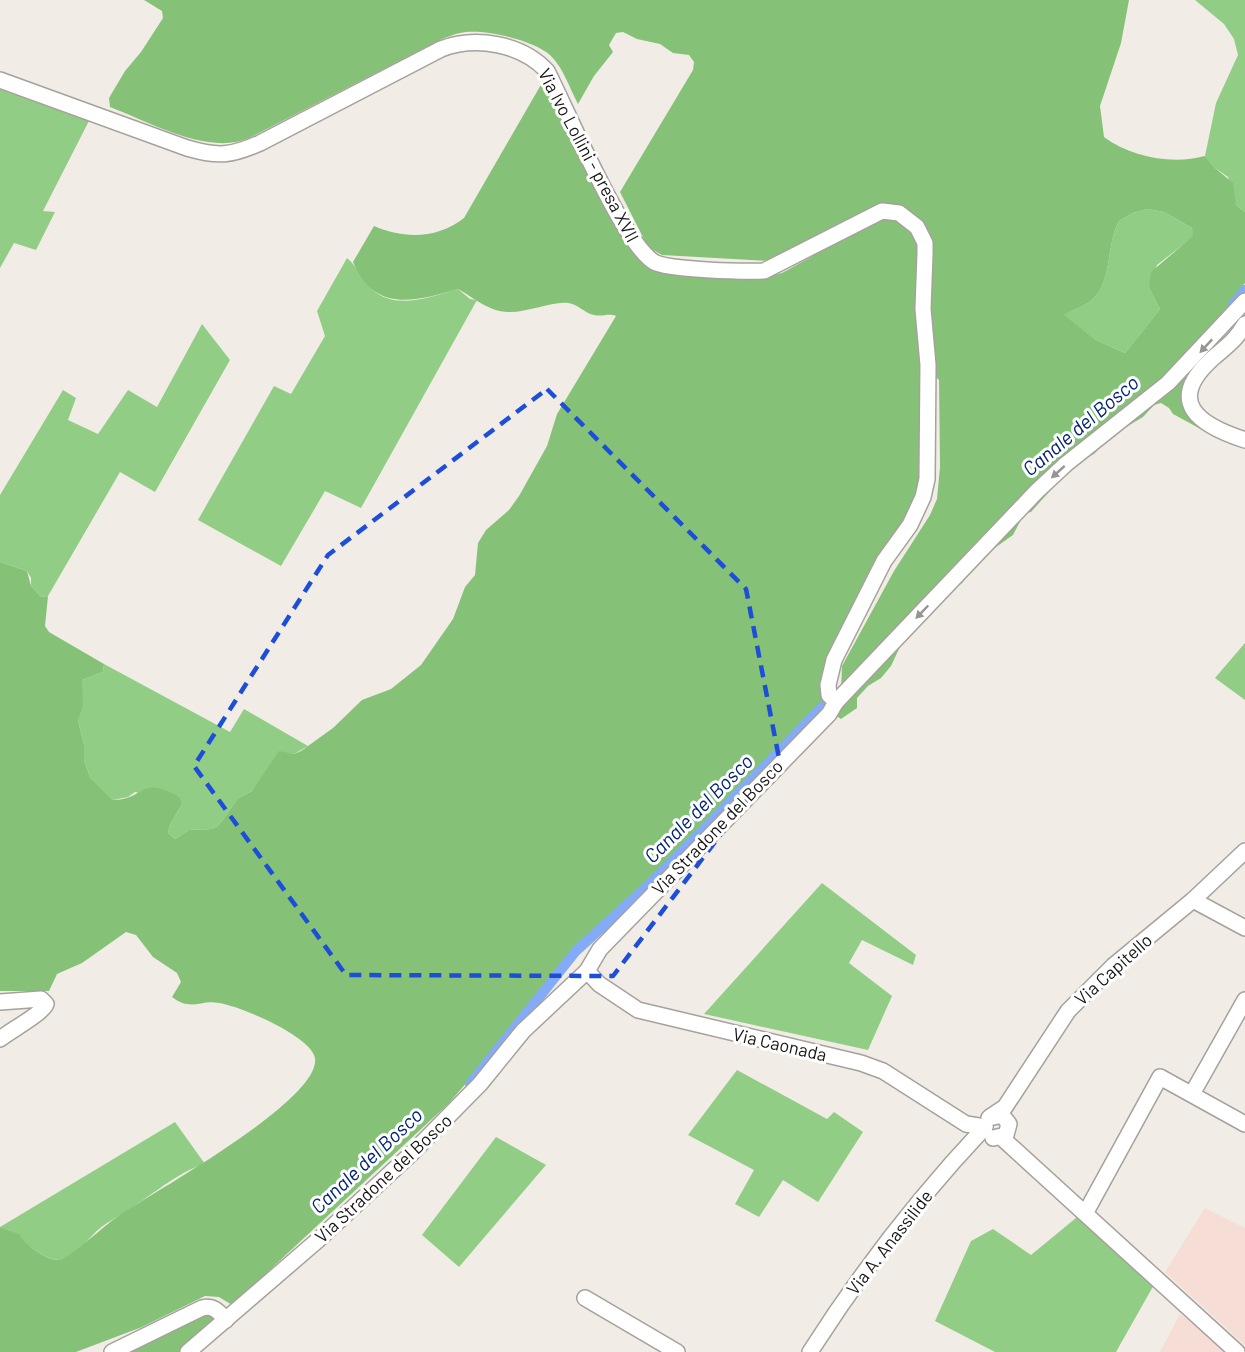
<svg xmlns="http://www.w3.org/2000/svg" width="1245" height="1352" font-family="Barlow,sans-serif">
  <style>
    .industrial { fill: #f6ddd5 }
    .green { fill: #92cd86 }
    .forest { fill: #85c278; fill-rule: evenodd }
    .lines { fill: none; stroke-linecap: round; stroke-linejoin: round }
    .canal { stroke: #84abf8; stroke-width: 10 }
    .minor-casing { stroke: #a6a19c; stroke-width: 18 }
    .minor { stroke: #fff; stroke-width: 15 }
    .oneway { fill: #969594 }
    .marked { fill: none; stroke: #1d4ed8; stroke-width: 4.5; stroke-dasharray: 12 8; stroke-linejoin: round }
    .labels { text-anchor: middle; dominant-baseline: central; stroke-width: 6; stroke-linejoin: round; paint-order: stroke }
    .street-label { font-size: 18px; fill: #161412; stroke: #fff }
    .water-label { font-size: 20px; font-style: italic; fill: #012076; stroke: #fff }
  </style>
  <rect width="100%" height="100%" fill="#f1ede6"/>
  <g class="industrial">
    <path d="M 1205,1208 L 1245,1228 L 1245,1345 L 1165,1272 Z"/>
    <path d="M 1180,1314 L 1229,1352 L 1160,1352 Z"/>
  </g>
  <g class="green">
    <path d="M 1195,0 L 1245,0 L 1245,212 L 1236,205 L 1228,177 L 1215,168 L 1205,156 L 1216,103 L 1238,55 L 1234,39 L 1224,24 Z"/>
    <path d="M 0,80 L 92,115 L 43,211 L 55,212 L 36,250 L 14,243 L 0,268 Z"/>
    <path d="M 1148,209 L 1164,212 L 1192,228 L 1194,236 L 1157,265 L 1149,288 L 1160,309 L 1125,353 L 1096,340 L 1063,315 C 1073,309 1084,307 1092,300 C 1113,281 1106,244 1119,221 L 1133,213 Z"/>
    <path d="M 347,258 C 357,266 362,281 373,290 C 396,311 433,296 458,289 L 470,299 L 477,300 L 361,508 L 325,491 L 281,566 L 198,520 L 274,386 L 291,394 L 325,336 L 317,311 Z"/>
    <path d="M 202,324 L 230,360 L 155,492 L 120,472 L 48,596 L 41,597 L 31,586 L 31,578 L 27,571 L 0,562 L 0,495 L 63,390 L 76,398 L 68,420 L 98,434 L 128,390 L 157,407 Z"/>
    <path d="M 1245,643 L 1245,700 L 1215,678 Z"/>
    <path d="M 104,664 L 230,732 L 244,709 L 308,746 L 294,754 L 287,753 L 252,791 L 238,798 L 219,825 L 212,829 L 189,830 L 175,839 L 168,833 L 170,825 L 182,804 L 135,792 L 128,797 L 113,800 L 90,777 L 84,760 L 84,744 L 78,721 L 82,705 L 82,680 L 103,672 Z"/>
    <path d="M 822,883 L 916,955 L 913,965 L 862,940 L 849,963 L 892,996 L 868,1050 L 704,1014 Z"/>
    <path d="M 737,1070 L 827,1119 L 834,1112 L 863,1132 L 818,1202 L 783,1180 L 759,1217 L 735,1204 L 754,1170 L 688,1135 Z"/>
    <path d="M 175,1122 L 205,1164 C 180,1171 156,1192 134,1206 C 123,1214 110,1220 99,1229 C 89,1238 74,1258 60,1260 C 47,1261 24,1244 18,1234 L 0,1227 Z"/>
    <path d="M 496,1137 L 546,1165 L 459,1267 L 422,1235 Z"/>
    <path d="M 1082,1213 L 1155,1283 L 1116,1352 L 995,1352 L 935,1321 L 971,1241 L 993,1229 L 1031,1255 Z"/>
  </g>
  <g class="forest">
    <path d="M 144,0 L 1129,0 L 1121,43 L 1100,106 L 1104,137 C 1131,157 1172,165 1205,156 L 1215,168 L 1233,183 L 1236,205 L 1245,212 L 1245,283 L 1240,290 L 1230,328 L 1184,385 C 1178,405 1200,416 1214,428 L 1208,433 L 1173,414 L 1169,408 L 1161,403 L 1154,405 L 1143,417 L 1111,436 L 1094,454 L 1074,464 L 1031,512 L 1024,514 L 1013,535 L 982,557 L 962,583 L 937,602 L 933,612 L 905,636 L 891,666 L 881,678 L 868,686 L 857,698 L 857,708 L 841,719 L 835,715 L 841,690 L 842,666 L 894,571 L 930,515 L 937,499 L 940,467 L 939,380 L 925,366 L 923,495 L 826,689 L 823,706 L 648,887 L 591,934 L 564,961 L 524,1017 L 448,1104 L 232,1305 L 219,1297 L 205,1296 L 142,1327 L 76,1352 L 0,1352 L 0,1227 L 19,1234 C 24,1244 47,1261 59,1260 C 69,1259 106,1224 117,1217 C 151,1193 322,1100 315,1058 C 311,1036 240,1006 219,1003 C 200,999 192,1012 172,997 L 181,982 L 177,973 L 153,957 L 136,935 L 126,932 L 82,963 L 57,974 L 49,991 L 0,991 L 0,562 L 27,571 L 31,586 L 41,597 L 48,596 L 45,626 L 49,632 L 104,664 L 103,672 L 82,680 L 83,705 L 78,721 L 84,744 L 84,760 L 90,777 L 113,800 C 145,800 140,774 179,797 L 182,804 L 170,825 L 168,833 L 175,839 L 189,830 L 212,829 L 219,825 L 238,798 L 252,791 L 279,751 L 294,754 L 301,751 L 333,728 L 362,700 L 391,689 L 421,665 L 453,619 L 465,587 L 475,575 L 478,543 L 486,530 L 509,510 L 519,496 L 547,446 L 557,414 L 616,316 C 608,313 602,317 594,315 C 584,313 578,304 568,303 C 552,301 527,313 508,312 C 489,312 473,297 458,289 C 416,301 375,314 353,262 L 374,226 C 403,239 438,239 464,218 L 546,76 L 631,247 L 646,264 L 770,276 L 782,273 L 813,256 L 802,245 L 769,261 L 662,255 L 648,247 L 620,192 L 693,70 L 694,62 L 689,55 L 673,53 L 660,44 L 637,39 L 623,32 L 616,33 L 609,45 L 613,52 L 594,76 L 578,104 C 570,89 563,67 550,55 C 533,40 482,28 460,33 C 454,34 448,37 442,39 L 249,138 C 208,156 150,122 110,107 L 109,98 L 125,71 L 141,52 L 163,18 L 162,11 ZM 1148,209 L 1164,212 L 1192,228 L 1193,236 L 1151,272 L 1149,288 L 1160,309 L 1125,353 L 1096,340 L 1064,315 C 1073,309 1084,307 1092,300 C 1113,281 1106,244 1119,221 L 1133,213 Z"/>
    <path d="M 197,1313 L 211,1316 L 217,1323 L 181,1352 L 120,1352 Z"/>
  </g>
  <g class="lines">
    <g class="canal">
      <path d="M 1232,306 L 1245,290"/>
      <path d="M 470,1084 L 576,951 L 652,882 L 836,693"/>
    </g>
    <defs>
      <g id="minor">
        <path d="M 0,80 L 187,148 C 218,157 231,156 260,143 L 441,49 C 475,36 521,43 547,71 C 567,110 622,242 654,262 C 668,270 745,272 764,271 L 882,211 L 899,213 L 917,227 L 925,243 L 925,254 L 923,309 L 928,365 L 927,479 L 923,497 L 910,525 L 884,561 L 834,660 L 828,685 L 829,695 L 836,702"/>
        <path d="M 1245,324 C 1235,341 1228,345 1213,358 C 1164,402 1199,425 1245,440"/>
        <path d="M 1193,900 L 1245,928"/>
        <path d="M 587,971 L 599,984 L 638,1010 L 861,1063 L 883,1071 L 966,1124 L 985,1127"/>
        <path d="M 0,1002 L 41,999 L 46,1004 C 43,1013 10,1031 0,1039"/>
        <path d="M 1192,1094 L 1245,1000"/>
        <path d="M 990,1117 L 1005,1107 L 1068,1011 L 1113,966 L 1193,900 L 1245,851"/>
        <path d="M 989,1118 L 1002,1115 L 1009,1124 L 1006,1135 L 993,1138"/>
        <path d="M 1002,1138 L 1237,1352"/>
        <path d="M 1086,1212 L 1160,1077 L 1245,1124"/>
        <path d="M 585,1298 L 677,1352"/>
        <path d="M 112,1352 L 202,1308 C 214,1305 219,1312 226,1320"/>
        <path d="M 188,1352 L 318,1240 L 411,1154 L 480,1084 L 523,1031 L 587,971 L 600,949 L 829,714 L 836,702 L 1037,491 L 1066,464 L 1168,383 L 1245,301"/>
        <path d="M 810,1352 C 861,1272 920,1196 985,1127"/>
      </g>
    </defs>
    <use href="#minor" class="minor-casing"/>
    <use href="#minor" class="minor"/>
  </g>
  <defs><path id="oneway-solid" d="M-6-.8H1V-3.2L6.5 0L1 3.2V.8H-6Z" transform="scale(1.5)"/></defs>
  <g class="oneway">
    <use href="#oneway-solid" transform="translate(1206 346) rotate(133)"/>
    <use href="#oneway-solid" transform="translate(1058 472) rotate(138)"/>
    <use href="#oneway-solid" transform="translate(922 612) rotate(134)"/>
  </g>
  <path class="marked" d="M 547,389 L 746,589 L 779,758 L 613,976 L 346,975 L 194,766 L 328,555 Z"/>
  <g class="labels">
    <g class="street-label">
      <text transform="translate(589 155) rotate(62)">Via Ivo Lollini - presa XVII</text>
      <text transform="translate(717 827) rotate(-46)">Via Stradone del Bosco</text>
      <text transform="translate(1113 969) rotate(-42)">Via Capitello</text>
      <text transform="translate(780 1044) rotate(13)">Via Caonada</text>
      <text transform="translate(383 1178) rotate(-43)">Via Stradone del Bosco</text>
      <text transform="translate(889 1242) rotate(-52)">Via A. Anassilide</text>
    </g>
    <g class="water-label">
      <text transform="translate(1080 425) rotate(-40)">Canale del Bosco</text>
      <text transform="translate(698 808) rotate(-45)">Canale del Bosco</text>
      <text transform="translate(366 1160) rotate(-43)">Canale del Bosco</text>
    </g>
  </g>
</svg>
